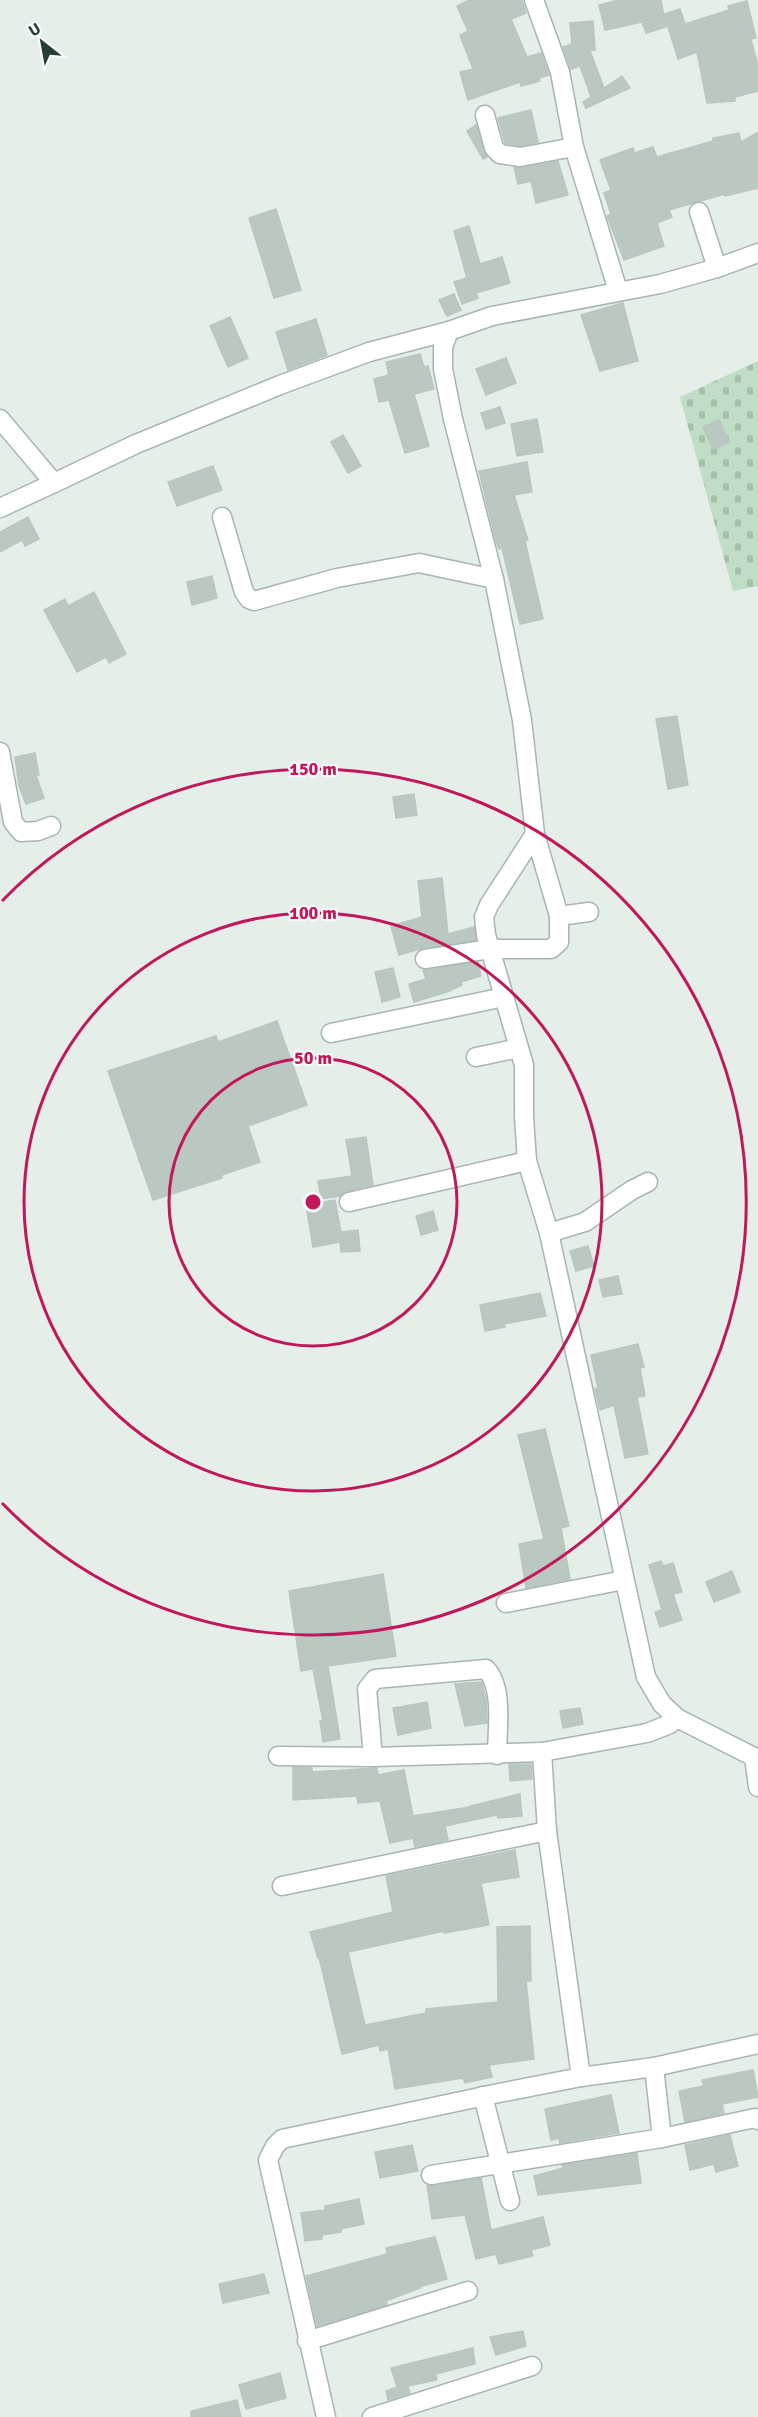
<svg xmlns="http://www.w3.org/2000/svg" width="758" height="2417" font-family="Signika,sans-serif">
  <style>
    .cemetery { fill: url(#cemetery-stones) }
    .building { fill: #bbc8c2; stroke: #b8c7bf; stroke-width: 1.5 }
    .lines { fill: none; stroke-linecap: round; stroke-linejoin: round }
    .minor-casing { stroke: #a8b6b0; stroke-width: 21 }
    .minor { stroke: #fff; stroke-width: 18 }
    .ring { fill: none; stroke: #c2185b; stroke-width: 3 }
    .centre { fill: #c2185b; stroke: #f6faf8; stroke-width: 3 }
    .ring-label { font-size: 18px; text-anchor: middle; font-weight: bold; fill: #c2185b; stroke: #f6faf8; stroke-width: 4.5; stroke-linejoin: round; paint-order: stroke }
  </style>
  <defs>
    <pattern id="cemetery-stones" width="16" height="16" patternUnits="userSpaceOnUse" patternTransform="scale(1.5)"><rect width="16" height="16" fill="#c0ddc5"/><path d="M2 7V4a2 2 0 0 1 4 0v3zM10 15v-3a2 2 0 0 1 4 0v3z" fill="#a5bfaa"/></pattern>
  </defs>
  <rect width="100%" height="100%" fill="#e5eee9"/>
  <path class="cemetery" d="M 758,361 L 758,586 L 733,591 L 680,397 Z"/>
  <g class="building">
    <path d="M 469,0 L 522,0 L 526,13 L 511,19 L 527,57 L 541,53 L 549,75 L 539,78 L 540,81 L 521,86 L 520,82 L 468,100 L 460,72 L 473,69 L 460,35 L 468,31 L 457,6 Z"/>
    <path d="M 619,0 L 661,0 L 666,27 L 646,33 L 642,22 L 605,30 L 599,5 Z"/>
    <path d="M 747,1 L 756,38 L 751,39 L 758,66 L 758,91 L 735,97 L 735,101 L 707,103 L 697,52 L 678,59 L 664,14 L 680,9 L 685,24 L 729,10 L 728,6 Z"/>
    <path d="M 593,21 L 595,50 L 590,51 L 604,88 L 622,76 L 630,88 L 586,108 L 583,102 L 591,97 L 580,66 L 571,69 L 563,47 L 572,44 L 570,23 Z"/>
    <path d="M 531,110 L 538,142 L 520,146 L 505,143 L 498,118 Z"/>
    <path d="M 476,125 L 487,157 L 483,159 L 467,131 Z"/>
    <path d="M 758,132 L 758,188 L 725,196 L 725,194 L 669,210 L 672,217 L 657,223 L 664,246 L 624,260 L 607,216 L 611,214 L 604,193 L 611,190 L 600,160 L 633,148 L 634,153 L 653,147 L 657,157 L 713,141 L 713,138 L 739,133 L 741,142 Z"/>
    <path d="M 558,161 L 568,195 L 536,203 L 531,181 L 518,184 L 514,167 L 522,168 Z"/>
    <path d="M 276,209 L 301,290 L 274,298 L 249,218 Z"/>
    <path d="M 469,226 L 480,264 L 502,257 L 510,283 L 476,293 L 478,298 L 462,304 L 454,282 L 467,278 L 454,231 Z"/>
    <path d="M 454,294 L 461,310 L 447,316 L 439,300 Z"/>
    <path d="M 623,303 L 638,361 L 600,371 L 581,315 Z"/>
    <path d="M 230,317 L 248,358 L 228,367 L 210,326 Z"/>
    <path d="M 316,319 L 327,355 L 288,370 L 276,332 Z"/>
    <path d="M 420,354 L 424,367 L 428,366 L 434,389 L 414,394 L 429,446 L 405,453 L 389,400 L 379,402 L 374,379 L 389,375 L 386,362 Z"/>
    <path d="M 506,358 L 516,383 L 486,395 L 476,369 Z"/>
    <path d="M 500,407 L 505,423 L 486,429 L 481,413 Z"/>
    <path d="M 537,419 L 543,452 L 517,456 L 511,424 Z"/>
    <path d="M 719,420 L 729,442 L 713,449 L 703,427 Z"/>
    <path d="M 343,435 L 361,466 L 348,473 L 331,442 Z"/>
    <path d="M 527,462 L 532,492 L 514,495 L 528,540 L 525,541 L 543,619 L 520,624 L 502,548 L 499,549 L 495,538 L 479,471 Z"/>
    <path d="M 213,466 L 222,490 L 177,506 L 168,482 Z"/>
    <path d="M 28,517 L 39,539 L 25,546 L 22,540 L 0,552 L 0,532 Z"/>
    <path d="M 212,576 L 217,598 L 192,605 L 187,582 Z"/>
    <path d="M 94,592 L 126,654 L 109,663 L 106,657 L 77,672 L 44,610 L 65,599 L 68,606 Z"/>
    <path d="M 677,716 L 688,785 L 668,789 L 656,719 Z"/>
    <path d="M 35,753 L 39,775 L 36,775 L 44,798 L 26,804 L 19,786 L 15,757 Z"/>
    <path d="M 414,794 L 417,815 L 396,818 L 393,797 Z"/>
    <path d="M 442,878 L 448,934 L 474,927 L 476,940 L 423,948 L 399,955 L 391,926 L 422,917 L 418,881 Z"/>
    <path d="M 478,962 L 481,976 L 461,982 L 462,985 L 447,992 L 414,1002 L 409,984 L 426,979 L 423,970 Z"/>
    <path d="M 393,968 L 400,997 L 382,1002 L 375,972 Z"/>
    <path d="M 277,1021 L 307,1105 L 248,1126 L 260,1162 L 222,1175 L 222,1178 L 153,1200 L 108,1071 L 216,1036 L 218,1042 Z"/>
    <path d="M 366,1137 L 373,1185 L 346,1191 L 340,1196 L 321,1199 L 318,1181 L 352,1176 L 346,1140 Z"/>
    <path d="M 335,1200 L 341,1232 L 358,1230 L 360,1251 L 341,1252 L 340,1242 L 313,1247 L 306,1205 Z"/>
    <path d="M 433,1211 L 438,1230 L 421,1235 L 416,1216 Z"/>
    <path d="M 588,1246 L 594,1266 L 576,1271 L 570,1251 Z"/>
    <path d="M 618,1276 L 622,1294 L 603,1297 L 599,1280 Z"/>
    <path d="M 540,1293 L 546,1316 L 504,1324 L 505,1327 L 485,1331 L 480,1305 Z"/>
    <path d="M 638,1344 L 644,1367 L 640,1368 L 645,1396 L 637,1397 L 648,1454 L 625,1458 L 614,1405 L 600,1410 L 595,1389 L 598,1388 L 591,1355 Z"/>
    <path d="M 545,1429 L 569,1526 L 561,1528 L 570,1579 L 526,1588 L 519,1544 L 544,1539 L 518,1435 Z"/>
    <path d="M 661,1561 L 663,1566 L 673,1563 L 682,1592 L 673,1594 L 682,1620 L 660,1627 L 655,1612 L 662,1610 L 649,1565 Z"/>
    <path d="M 732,1571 L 740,1592 L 714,1602 L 706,1582 Z"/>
    <path d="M 383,1574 L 396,1656 L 328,1666 L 340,1739 L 323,1742 L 320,1721 L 323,1721 L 313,1669 L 301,1671 L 289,1591 Z"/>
    <path d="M 482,1682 L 486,1699 L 487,1723 L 465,1726 L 455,1684 Z"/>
    <path d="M 427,1702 L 431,1728 L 398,1735 L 393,1708 Z"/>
    <path d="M 580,1708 L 583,1724 L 563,1728 L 560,1711 Z"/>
    <path d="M 509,1764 L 531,1764 L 532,1779 L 510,1781 Z"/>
    <path d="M 293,1767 L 312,1768 L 312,1772 L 377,1768 L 378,1775 L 404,1770 L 413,1816 L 470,1807 L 470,1806 L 520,1794 L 522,1816 L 498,1818 L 497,1815 L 445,1826 L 448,1840 L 415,1847 L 413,1838 L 390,1843 L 380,1801 L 358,1803 L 357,1796 L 293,1800 Z"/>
    <path d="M 515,1850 L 519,1877 L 481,1883 L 489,1925 L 444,1933 L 444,1931 L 348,1952 L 365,2025 L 426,2013 L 426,2009 L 498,2002 L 497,1927 L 530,1926 L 531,1981 L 526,1981 L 534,2059 L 489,2065 L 492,2077 L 465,2083 L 463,2078 L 395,2089 L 388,2049 L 380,2051 L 379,2045 L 342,2054 L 319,1957 L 318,1958 L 310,1932 L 393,1912 L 386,1876 Z"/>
    <path d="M 753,2070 L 758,2097 L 722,2104 L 724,2113 L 685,2122 L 679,2091 L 704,2086 L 702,2080 Z"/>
    <path d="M 611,2095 L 619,2133 L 560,2143 L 559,2138 L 551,2140 L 545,2109 Z"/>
    <path d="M 730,2135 L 738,2166 L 716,2172 L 714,2164 L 690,2170 L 685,2145 Z"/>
    <path d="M 412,2145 L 418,2171 L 380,2178 L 375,2152 Z"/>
    <path d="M 637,2153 L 641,2183 L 538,2195 L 534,2176 L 563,2168 L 562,2165 Z"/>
    <path d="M 481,2178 L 491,2230 L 543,2217 L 550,2245 L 531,2250 L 533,2256 L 499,2264 L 496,2254 L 476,2259 L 465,2215 L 432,2219 L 427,2186 Z"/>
    <path d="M 359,2199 L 364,2224 L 341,2229 L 341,2232 L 322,2235 L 322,2239 L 305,2241 L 301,2213 L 325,2210 L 325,2206 Z"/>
    <path d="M 435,2237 L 447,2279 L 419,2287 L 420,2288 L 386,2301 L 387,2305 L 317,2326 L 306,2276 L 387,2254 L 386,2248 Z"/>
    <path d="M 264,2274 L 269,2293 L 223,2303 L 219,2284 Z"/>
    <path d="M 523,2331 L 526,2346 L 496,2355 L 490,2337 Z"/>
    <path d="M 473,2348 L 475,2364 L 436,2374 L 437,2380 L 408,2386 L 410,2393 L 388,2400 L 386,2391 L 397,2387 L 391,2368 Z"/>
    <path d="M 280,2373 L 286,2398 L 246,2409 L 239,2385 Z"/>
    <path d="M 237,2400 L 241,2417 L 191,2417 L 191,2411 Z"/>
  </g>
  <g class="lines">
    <defs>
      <g id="minor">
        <path d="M 534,0 L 560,72 L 574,147 L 618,291"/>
        <path d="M 485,115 L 494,148 L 500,154 L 520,157 L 574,147"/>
        <path d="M 699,212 L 717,268"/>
        <path d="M 758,253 L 717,268 L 660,284 L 492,316 L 449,331 L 443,347 L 443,369 L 453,419 L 494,579 L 522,720 L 535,834 L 489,905 L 484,917 L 486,935 L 524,1065 L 524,1117 L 527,1161 L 549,1233 L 646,1677 L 662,1704 L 677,1718 L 758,1759"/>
        <path d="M 0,419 L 54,483 L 0,508"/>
        <path d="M 54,483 L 136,444 L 280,385 L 369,352 L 449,331"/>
        <path d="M 222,517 L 244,592 L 249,599 L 254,601 L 337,578 L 419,563 L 494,579"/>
        <path d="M 0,752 L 13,822 L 21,832 L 38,831 L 51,826"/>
        <path d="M 559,916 L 589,912"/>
        <path d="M 425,959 L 490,949 L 551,949 L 559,942 L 559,916 L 535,834"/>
        <path d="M 331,1033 L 504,997"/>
        <path d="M 476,1057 L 519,1048"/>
        <path d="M 349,1202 L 527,1161"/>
        <path d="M 549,1233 L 585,1222 L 632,1190 L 648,1182"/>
        <path d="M 506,1603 L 624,1580"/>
        <path d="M 542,1752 L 547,1831 L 581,2077"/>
        <path d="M 278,1756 L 373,1757 L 542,1752 L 647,1733 L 670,1724 L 677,1718"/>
        <path d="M 373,1757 L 367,1689 L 375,1679 L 486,1669 C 504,1688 497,1729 497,1755"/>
        <path d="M 754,1757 L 758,1787"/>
        <path d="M 282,1886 L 547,1831"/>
        <path d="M 483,2096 L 510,2201"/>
        <path d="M 662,2138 L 755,2118 L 758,2120"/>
        <path d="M 431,2175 L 662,2138 L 654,2067"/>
        <path d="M 307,2341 L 468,2291"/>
        <path d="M 326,2417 L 268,2160 L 275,2146 L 282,2139 L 499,2093 L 581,2077 L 654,2067 L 758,2044"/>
        <path d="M 372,2417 L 532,2366"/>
      </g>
    </defs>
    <use href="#minor" class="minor-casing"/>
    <use href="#minor" class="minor"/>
  </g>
  <g class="ring">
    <circle cx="313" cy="1202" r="144"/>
    <circle cx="313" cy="1202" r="289"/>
    <path d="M2 901A433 433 0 1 1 2 1503"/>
  </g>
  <circle cx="313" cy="1202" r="9" class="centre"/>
  <g class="ring-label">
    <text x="313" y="775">150 m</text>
    <text x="313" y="919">100 m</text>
    <text x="313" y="1064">50 m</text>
  </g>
  <g transform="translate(42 42) rotate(329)" stroke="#f6faf8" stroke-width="4.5" paint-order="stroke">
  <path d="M0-4.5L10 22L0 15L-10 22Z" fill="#253f36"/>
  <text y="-9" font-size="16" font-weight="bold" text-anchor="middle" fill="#253f36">U</text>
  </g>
</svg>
